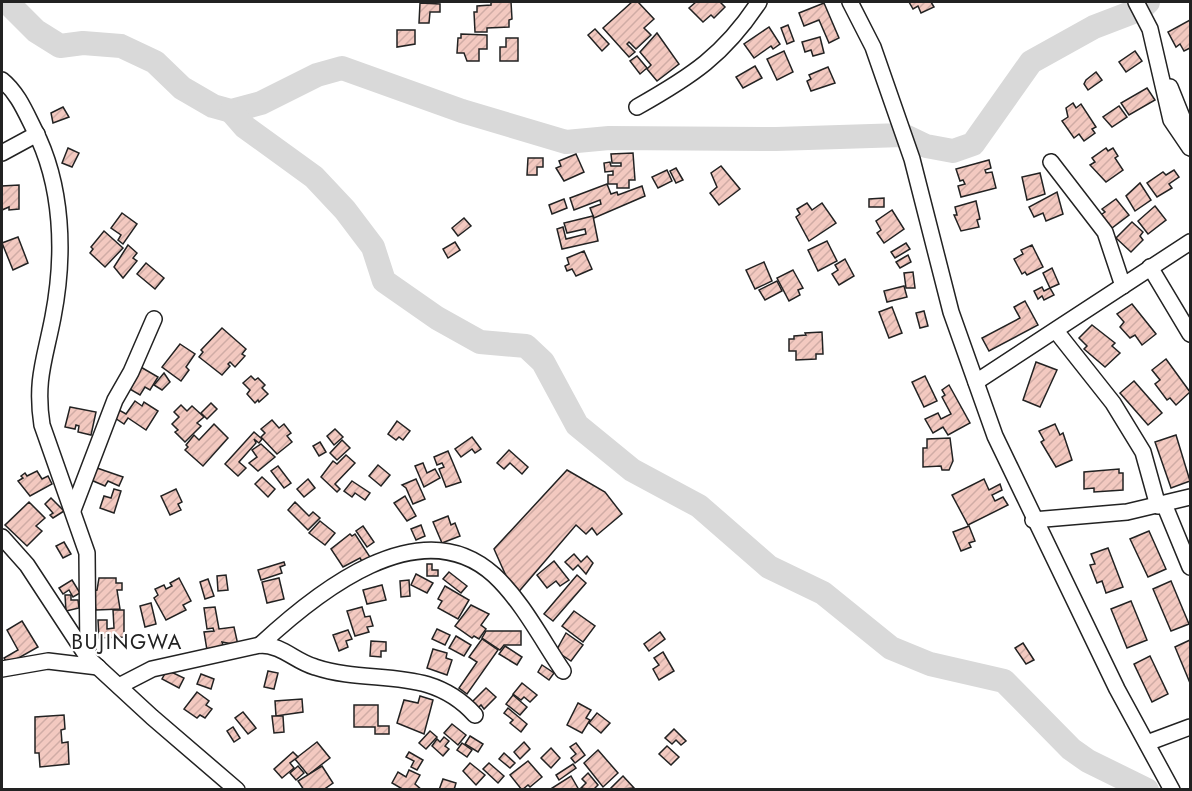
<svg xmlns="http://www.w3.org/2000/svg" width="1192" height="791" font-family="Jost,sans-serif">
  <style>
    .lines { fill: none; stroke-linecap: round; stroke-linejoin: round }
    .river { stroke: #d9d9d9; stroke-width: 24 }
    .building { fill: url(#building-hatch); stroke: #222; stroke-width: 1.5 }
    .minor-casing { stroke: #222; stroke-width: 18 }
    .minor { stroke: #fff; stroke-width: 15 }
    .labels { text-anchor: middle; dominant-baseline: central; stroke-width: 4.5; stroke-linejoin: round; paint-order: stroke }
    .quarter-label { font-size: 21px; letter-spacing: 1.5px; fill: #222; stroke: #fff }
  </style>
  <defs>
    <pattern id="building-hatch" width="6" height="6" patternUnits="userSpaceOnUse" patternTransform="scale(1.5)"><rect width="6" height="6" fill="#f3c9c0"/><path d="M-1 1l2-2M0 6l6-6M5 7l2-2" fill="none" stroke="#d0aca5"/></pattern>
  </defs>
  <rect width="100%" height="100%" fill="#fff"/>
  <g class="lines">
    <g class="river">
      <path d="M 7,2 L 36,31 L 60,46 L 83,43 L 121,46 L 155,62 L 182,88 L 213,106 L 231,111 L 261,103 L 317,75 L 342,68 L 462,111 L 566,142 L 609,138 L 776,139 L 903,135 L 926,146 L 953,151 L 973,144 L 1031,62 L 1094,27 L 1141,9 L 1148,2"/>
      <path d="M 231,111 L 245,127 L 314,177 L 345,210 L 373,247 L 384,281 L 437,318 L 480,342 L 526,346 L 543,362 L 577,425 L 632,470 L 699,506 L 769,567 L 823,593 L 891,648 L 930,664 L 1004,681 L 1071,749 L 1088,761 L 1147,790"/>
    </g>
  </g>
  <g class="building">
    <path d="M 491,2 L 511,2 L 512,19 L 509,20 L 509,27 L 487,28 L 487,32 L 475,32 L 474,12 L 477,12 L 477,6 L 491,5 Z"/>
    <path d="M 632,2 L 638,2 L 654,19 L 644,28 L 651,35 L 636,49 L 629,42 L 627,44 L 635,52 L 629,57 L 603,28 Z"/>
    <path d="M 696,2 L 720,2 L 725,7 L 714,18 L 711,15 L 703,22 L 689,8 Z"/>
    <path d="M 909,2 L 931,2 L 934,7 L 921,13 L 918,6 L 913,9 Z"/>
    <path d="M 420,3 L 440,4 L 440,12 L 430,12 L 429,23 L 419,23 Z"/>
    <path d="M 824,3 L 839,38 L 829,43 L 819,20 L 804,26 L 799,13 Z"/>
    <path d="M 1190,20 L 1190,48 L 1184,51 L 1180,44 L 1176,47 L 1168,32 Z"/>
    <path d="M 788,25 L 794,41 L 787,44 L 781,28 Z"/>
    <path d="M 769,27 L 780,44 L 773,49 L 771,46 L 754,58 L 744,44 Z"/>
    <path d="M 595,29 L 609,44 L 602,51 L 588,35 Z"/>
    <path d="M 397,30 L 415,30 L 415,44 L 397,47 Z"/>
    <path d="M 657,33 L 679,64 L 657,81 L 647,69 L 651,65 L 640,52 Z"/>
    <path d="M 461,34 L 487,35 L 487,49 L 479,49 L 479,61 L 467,61 L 464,53 L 457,53 L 458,38 L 461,38 Z"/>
    <path d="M 820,37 L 824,53 L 813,56 L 811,50 L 805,52 L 802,42 Z"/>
    <path d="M 506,38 L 518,38 L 518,61 L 500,61 L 500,47 L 506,47 Z"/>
    <path d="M 784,51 L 793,72 L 777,80 L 767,59 Z"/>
    <path d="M 1135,51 L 1142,61 L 1126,72 L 1119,62 Z"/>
    <path d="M 637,56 L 647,68 L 640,74 L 630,61 Z"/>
    <path d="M 755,66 L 762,78 L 743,88 L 736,77 Z"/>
    <path d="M 828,67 L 835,83 L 811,91 L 807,81 L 811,79 L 809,75 Z"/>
    <path d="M 1096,72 L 1102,80 L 1088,90 L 1084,84 L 1086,80 Z"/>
    <path d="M 1147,88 L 1155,100 L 1129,115 L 1121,103 Z"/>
    <path d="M 1073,103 L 1076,108 L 1081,104 L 1096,127 L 1092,129 L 1095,133 L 1084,141 L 1079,134 L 1074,138 L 1062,121 L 1068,117 L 1066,108 Z"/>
    <path d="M 1119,106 L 1127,117 L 1112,127 L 1103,117 Z"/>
    <path d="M 63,107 L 69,117 L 53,123 L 51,113 Z"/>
    <path d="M 68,148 L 79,153 L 72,167 L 62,163 Z"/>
    <path d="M 1106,148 L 1108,151 L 1113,148 L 1118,156 L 1115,158 L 1123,170 L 1106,182 L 1090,165 L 1095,162 L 1092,158 Z"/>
    <path d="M 633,153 L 635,180 L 629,180 L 629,188 L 617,188 L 617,184 L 608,184 L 608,175 L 613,175 L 613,171 L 605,172 L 604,163 L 610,162 L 611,166 L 621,166 L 621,163 L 612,163 L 611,154 Z"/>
    <path d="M 576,154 L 584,172 L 564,181 L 556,168 L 561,166 L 559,161 Z"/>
    <path d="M 528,158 L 543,158 L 543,167 L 537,167 L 537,175 L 527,175 Z"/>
    <path d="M 989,160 L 991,168 L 985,170 L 986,173 L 992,172 L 996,188 L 961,197 L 958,186 L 965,184 L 963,180 L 960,181 L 956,169 Z"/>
    <path d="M 721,166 L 740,189 L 719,205 L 710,193 L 717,187 L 711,173 Z"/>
    <path d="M 676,168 L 683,180 L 676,183 L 670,171 Z"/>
    <path d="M 667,170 L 672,181 L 658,188 L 652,177 Z"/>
    <path d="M 1174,170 L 1179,177 L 1169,184 L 1172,188 L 1157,197 L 1147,183 L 1163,172 L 1166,175 Z"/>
    <path d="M 1040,173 L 1045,194 L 1027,200 L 1022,177 Z"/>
    <path d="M 1140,183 L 1151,200 L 1135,211 L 1126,196 Z"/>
    <path d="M 607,184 L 611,194 L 617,192 L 618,195 L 642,186 L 645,196 L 594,218 L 590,208 L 601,204 L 600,200 L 574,210 L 570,198 Z"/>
    <path d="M 19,185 L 19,209 L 9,210 L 9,207 L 2,210 L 2,186 Z"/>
    <path d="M 1057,192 L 1063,214 L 1046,221 L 1043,213 L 1034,217 L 1029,207 Z"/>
    <path d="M 884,198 L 884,207 L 869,207 L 869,199 Z"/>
    <path d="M 564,199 L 567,208 L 552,214 L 549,205 Z"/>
    <path d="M 1116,199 L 1129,215 L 1112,228 L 1099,216 L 1105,212 L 1102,209 Z"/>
    <path d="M 976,201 L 980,219 L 977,220 L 979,227 L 961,231 L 954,215 L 957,215 L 955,207 Z"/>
    <path d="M 807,203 L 812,210 L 822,203 L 836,223 L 809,241 L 796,217 L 800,214 L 797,209 Z"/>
    <path d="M 1155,206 L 1166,220 L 1148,234 L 1138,221 Z"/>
    <path d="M 892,210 L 904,229 L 884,243 L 877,233 L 881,230 L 876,221 Z"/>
    <path d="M 122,213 L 137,224 L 123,244 L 118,240 L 121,235 L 111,228 Z"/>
    <path d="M 593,216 L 598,241 L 562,249 L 557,229 L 563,227 L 566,239 L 586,234 L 585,229 L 567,233 L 564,223 Z"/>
    <path d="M 464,218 L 471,226 L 458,236 L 452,228 Z"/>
    <path d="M 1132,222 L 1143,232 L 1140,236 L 1143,240 L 1131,252 L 1116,238 Z"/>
    <path d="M 104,231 L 123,248 L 105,267 L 90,253 L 93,249 L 91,247 Z"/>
    <path d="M 18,237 L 28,263 L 13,270 L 2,243 Z"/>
    <path d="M 827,241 L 837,261 L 818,271 L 808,250 Z"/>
    <path d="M 455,242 L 460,250 L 448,258 L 443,249 Z"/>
    <path d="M 906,243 L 910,249 L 895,258 L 891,252 Z"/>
    <path d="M 128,245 L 137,253 L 133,258 L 137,261 L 123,278 L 114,267 Z"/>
    <path d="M 1032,245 L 1043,267 L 1027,275 L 1025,272 L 1022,274 L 1014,259 L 1023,254 L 1021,250 Z"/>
    <path d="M 584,251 L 592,269 L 576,276 L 572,269 L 567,271 L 565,266 L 569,264 L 567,258 Z"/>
    <path d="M 908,255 L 911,262 L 900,268 L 896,262 Z"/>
    <path d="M 845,259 L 854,276 L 839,285 L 832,274 L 838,270 L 835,265 Z"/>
    <path d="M 764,262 L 772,281 L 755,289 L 746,270 Z"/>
    <path d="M 146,263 L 164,278 L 155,289 L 137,274 Z"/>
    <path d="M 1052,268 L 1059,284 L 1050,288 L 1043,273 Z"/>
    <path d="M 793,270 L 803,288 L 798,290 L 800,295 L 789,301 L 777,278 Z"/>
    <path d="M 913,272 L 915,288 L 906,288 L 904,273 Z"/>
    <path d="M 777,281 L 782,291 L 765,300 L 759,290 Z"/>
    <path d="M 904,286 L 907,297 L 887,302 L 884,291 Z"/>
    <path d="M 1042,287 L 1044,291 L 1050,288 L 1054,295 L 1044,300 L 1042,296 L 1038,299 L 1034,291 Z"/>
    <path d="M 1025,301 L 1038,325 L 989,351 L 982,338 L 1020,318 L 1014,307 Z"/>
    <path d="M 1132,304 L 1156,334 L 1142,345 L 1135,335 L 1130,338 L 1120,327 L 1124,322 L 1117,314 Z"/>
    <path d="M 892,307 L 902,333 L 889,338 L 879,312 Z"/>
    <path d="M 924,311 L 928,326 L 920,328 L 916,313 Z"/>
    <path d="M 1092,325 L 1115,343 L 1112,346 L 1120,353 L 1105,367 L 1084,349 L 1087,346 L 1079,338 Z"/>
    <path d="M 222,328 L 246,349 L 242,354 L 245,356 L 235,367 L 230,362 L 228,364 L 230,366 L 222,375 L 199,357 L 203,352 L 201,350 Z"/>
    <path d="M 822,332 L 823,354 L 816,354 L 816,359 L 796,360 L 796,351 L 789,351 L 789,339 L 794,339 L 794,336 L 806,335 L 805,333 Z"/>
    <path d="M 180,344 L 195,354 L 186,367 L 189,370 L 181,381 L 162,367 Z"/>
    <path d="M 1166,359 L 1190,392 L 1176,405 L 1170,398 L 1167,400 L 1155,384 L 1160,380 L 1152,370 Z"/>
    <path d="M 1036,362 L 1057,370 L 1040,407 L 1023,400 Z"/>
    <path d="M 139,366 L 158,377 L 150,390 L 145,387 L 140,395 L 128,388 Z"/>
    <path d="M 164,373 L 170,382 L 162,390 L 154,385 Z"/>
    <path d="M 251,376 L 255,380 L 258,378 L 265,385 L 262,388 L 268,394 L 259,402 L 258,400 L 255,403 L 247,394 L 250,390 L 243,383 Z"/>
    <path d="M 925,376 L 937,401 L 924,407 L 912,382 Z"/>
    <path d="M 1134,381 L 1162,413 L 1148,425 L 1120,393 Z"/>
    <path d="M 949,385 L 970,423 L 948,435 L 943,427 L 933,433 L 925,419 L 938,413 L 941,419 L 951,414 L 942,397 L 945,395 L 942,390 Z"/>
    <path d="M 135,401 L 142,406 L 144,402 L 158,411 L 146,430 L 128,418 L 124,424 L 115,418 L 119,410 L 126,414 Z"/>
    <path d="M 211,403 L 217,409 L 207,419 L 201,413 Z"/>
    <path d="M 181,405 L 187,411 L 192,406 L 204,417 L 197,423 L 201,426 L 185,442 L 175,432 L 178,430 L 172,424 L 179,417 L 174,412 Z"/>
    <path d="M 70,407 L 96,412 L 91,435 L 78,432 L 79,426 L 76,425 L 75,429 L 65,427 Z"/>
    <path d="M 272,420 L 279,428 L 284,424 L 291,433 L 287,436 L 292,442 L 277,454 L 261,437 L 265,433 L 261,429 Z"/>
    <path d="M 397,421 L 410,431 L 403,440 L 399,437 L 396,440 L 388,434 Z"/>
    <path d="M 214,424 L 228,438 L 203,466 L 185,450 L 188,447 L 186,445 L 194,435 L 199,440 Z"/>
    <path d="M 1055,424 L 1060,435 L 1063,433 L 1072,460 L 1056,467 L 1041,442 L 1044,440 L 1039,431 Z"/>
    <path d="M 335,429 L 343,437 L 334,445 L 327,436 Z"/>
    <path d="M 254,432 L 262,439 L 259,443 L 254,439 L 256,443 L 239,462 L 246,468 L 238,476 L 225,464 Z"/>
    <path d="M 1176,435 L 1190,481 L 1171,488 L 1155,442 Z"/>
    <path d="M 472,437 L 481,449 L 475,453 L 472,449 L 461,457 L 455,449 Z"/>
    <path d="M 950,438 L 953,461 L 949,470 L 942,470 L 941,466 L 923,467 L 923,448 L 927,448 L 927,439 Z"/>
    <path d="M 342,440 L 350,448 L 337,460 L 330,453 Z"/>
    <path d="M 320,442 L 326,452 L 319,456 L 313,446 Z"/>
    <path d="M 261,444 L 275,457 L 258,471 L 249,463 L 257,457 L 252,450 Z"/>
    <path d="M 509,450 L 528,467 L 522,474 L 510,463 L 504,469 L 497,463 Z"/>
    <path d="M 448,451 L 461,482 L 446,487 L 439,469 L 444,467 L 442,463 L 437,465 L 434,457 Z"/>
    <path d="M 346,455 L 355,463 L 335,484 L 340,489 L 337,492 L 321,477 L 333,461 L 337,464 Z"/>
    <path d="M 423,463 L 427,473 L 435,469 L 440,478 L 424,487 L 415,466 Z"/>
    <path d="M 378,465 L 390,475 L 381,486 L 369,476 Z"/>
    <path d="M 278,466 L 291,483 L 284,488 L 271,471 Z"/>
    <path d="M 97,468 L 123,477 L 119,486 L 108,481 L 105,486 L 91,480 Z"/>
    <path d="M 1119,469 L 1119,473 L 1123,473 L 1123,490 L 1094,492 L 1094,488 L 1084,489 L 1084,472 Z"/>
    <path d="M 567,470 L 605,492 L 622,514 L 597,535 L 592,528 L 586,534 L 576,525 L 515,596 L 494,549 Z"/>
    <path d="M 37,471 L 42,479 L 48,476 L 52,484 L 30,496 L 18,481 L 23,478 L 21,476 L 25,473 L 27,476 Z"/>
    <path d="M 262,477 L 275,489 L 268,497 L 255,484 Z"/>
    <path d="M 308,479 L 315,488 L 304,497 L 297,489 Z"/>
    <path d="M 416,479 L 425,499 L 413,504 L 406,488 L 402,485 Z"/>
    <path d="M 984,479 L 989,490 L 1000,484 L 1002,490 L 992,495 L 995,501 L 1003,497 L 1008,505 L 968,525 L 952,495 Z"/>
    <path d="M 352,481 L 370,493 L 365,500 L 355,493 L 352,497 L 344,491 Z"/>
    <path d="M 114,489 L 121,491 L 114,513 L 100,508 L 104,496 L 111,498 Z"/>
    <path d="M 176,489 L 182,502 L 178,504 L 181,510 L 170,515 L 161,496 Z"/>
    <path d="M 405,496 L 416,516 L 407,521 L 394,503 Z"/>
    <path d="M 51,498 L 64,511 L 53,518 L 50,515 L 53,513 L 45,504 Z"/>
    <path d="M 29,502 L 45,518 L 36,526 L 42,531 L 27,546 L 5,525 Z"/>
    <path d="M 295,502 L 309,516 L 313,512 L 320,518 L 308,530 L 288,510 Z"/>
    <path d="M 448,516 L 451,525 L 455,523 L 460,536 L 442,543 L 433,522 Z"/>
    <path d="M 320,521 L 335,533 L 325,545 L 309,533 Z"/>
    <path d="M 421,525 L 425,536 L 416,540 L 411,529 Z"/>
    <path d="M 363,526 L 374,542 L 367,547 L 356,531 Z"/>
    <path d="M 969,526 L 975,541 L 969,543 L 971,547 L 961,551 L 953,532 Z"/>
    <path d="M 1149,531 L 1166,569 L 1148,577 L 1130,539 Z"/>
    <path d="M 350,534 L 352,536 L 355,534 L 370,557 L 363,563 L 360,558 L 343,567 L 331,549 Z"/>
    <path d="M 64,542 L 71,554 L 63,558 L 56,546 Z"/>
    <path d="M 1108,548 L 1123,587 L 1106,593 L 1102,581 L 1097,583 L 1090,565 L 1095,564 L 1091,554 Z"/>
    <path d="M 574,554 L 581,562 L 587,556 L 593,563 L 586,574 L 578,565 L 573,570 L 565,562 Z"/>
    <path d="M 554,561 L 569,580 L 560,586 L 556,581 L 547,588 L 537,575 Z"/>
    <path d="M 284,562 L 285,565 L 280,567 L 282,573 L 261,580 L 258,570 Z"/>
    <path d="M 427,564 L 432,564 L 432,570 L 438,570 L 438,576 L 427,576 Z"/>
    <path d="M 449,572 L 467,586 L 461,593 L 443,579 Z"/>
    <path d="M 416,574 L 433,583 L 427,593 L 411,585 Z"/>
    <path d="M 226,575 L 228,590 L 218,591 L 217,576 Z"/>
    <path d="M 577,575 L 586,583 L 553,621 L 544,614 Z"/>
    <path d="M 99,578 L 116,578 L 116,583 L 122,583 L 122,590 L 117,590 L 120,609 L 96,610 L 92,591 L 97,590 Z"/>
    <path d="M 179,578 L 191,601 L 183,605 L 186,610 L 166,620 L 154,598 L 158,595 L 155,589 L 164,585 L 166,589 L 172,586 L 170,583 Z"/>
    <path d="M 279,578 L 284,599 L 267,603 L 262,582 Z"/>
    <path d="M 208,579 L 214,596 L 205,599 L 200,582 Z"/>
    <path d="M 72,580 L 80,593 L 73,597 L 69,590 L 63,594 L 59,588 Z"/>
    <path d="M 409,580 L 410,596 L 401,597 L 400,581 Z"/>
    <path d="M 1171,581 L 1189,624 L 1171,631 L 1153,589 Z"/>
    <path d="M 382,585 L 386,600 L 367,604 L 363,590 Z"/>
    <path d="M 445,586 L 469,600 L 458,619 L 438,608 L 442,601 L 438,599 Z"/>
    <path d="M 65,595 L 71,595 L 71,600 L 78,600 L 79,608 L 66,611 Z"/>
    <path d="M 1131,601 L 1147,640 L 1127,648 L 1111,609 Z"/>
    <path d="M 151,603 L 156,624 L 145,627 L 140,606 Z"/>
    <path d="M 471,605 L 489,614 L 481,625 L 486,629 L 479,639 L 474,636 L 472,638 L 455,626 Z"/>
    <path d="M 215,607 L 219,629 L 234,627 L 238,645 L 222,642 L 223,645 L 207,650 L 204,632 L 214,631 L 213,628 L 207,629 L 204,608 Z"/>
    <path d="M 362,607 L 365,617 L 370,616 L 373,626 L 367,627 L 369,632 L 355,636 L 347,611 Z"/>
    <path d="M 113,610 L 124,610 L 124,637 L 99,638 L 98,620 L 107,620 L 107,629 L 114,628 Z"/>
    <path d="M 574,611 L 595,626 L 583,642 L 562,626 Z"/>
    <path d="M 22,621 L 38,647 L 8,664 L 4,658 L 18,650 L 7,630 Z"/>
    <path d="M 437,629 L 450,635 L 445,645 L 432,639 Z"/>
    <path d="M 348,630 L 352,639 L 346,641 L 348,647 L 339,651 L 333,635 Z"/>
    <path d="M 486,631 L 521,631 L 521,645 L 504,645 L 500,650 L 482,638 Z"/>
    <path d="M 660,632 L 665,639 L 649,651 L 644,644 Z"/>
    <path d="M 566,633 L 583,645 L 571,661 L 556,651 Z"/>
    <path d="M 456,636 L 471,645 L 464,656 L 449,648 Z"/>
    <path d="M 482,639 L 498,650 L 467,694 L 459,688 L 477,662 L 469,657 Z"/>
    <path d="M 1190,640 L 1190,683 L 1175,647 Z"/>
    <path d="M 371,641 L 386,642 L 386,651 L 381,651 L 381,657 L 370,656 Z"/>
    <path d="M 1023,643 L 1034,660 L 1026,664 L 1015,648 Z"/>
    <path d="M 505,646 L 522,657 L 517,665 L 499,654 Z"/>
    <path d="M 433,649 L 447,653 L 446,658 L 452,660 L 447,675 L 427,668 Z"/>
    <path d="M 663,652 L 674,671 L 659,680 L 653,669 L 659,665 L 654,658 Z"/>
    <path d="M 1150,656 L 1168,694 L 1152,702 L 1134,664 Z"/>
    <path d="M 542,665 L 554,673 L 549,680 L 538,672 Z"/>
    <path d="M 167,670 L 184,678 L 179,688 L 162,679 Z"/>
    <path d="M 268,671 L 278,673 L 274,689 L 264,687 Z"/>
    <path d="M 201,674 L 214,679 L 211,689 L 197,684 Z"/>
    <path d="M 522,683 L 537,695 L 530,702 L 524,697 L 521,700 L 513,694 Z"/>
    <path d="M 486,688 L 496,697 L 484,709 L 481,705 L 476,710 L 470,704 Z"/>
    <path d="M 197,692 L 209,701 L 206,705 L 212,709 L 205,718 L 200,715 L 197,718 L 184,709 Z"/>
    <path d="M 513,695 L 527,707 L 520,715 L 506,704 Z"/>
    <path d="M 420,696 L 433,700 L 424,734 L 397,723 L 404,700 L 418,703 Z"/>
    <path d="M 302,699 L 303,712 L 276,716 L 275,701 Z"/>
    <path d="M 578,703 L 591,710 L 586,718 L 590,720 L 582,733 L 567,725 Z"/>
    <path d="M 354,705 L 378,705 L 378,726 L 389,726 L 389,734 L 375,734 L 375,727 L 354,727 Z"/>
    <path d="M 508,708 L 527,724 L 521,732 L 510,723 L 513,720 L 504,713 Z"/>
    <path d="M 243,712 L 256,728 L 248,734 L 235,718 Z"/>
    <path d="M 597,713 L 610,723 L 601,733 L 589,723 Z"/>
    <path d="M 64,715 L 65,729 L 61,730 L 62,743 L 68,742 L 69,764 L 40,767 L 39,753 L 35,753 L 35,717 Z"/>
    <path d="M 272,716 L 283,716 L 284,732 L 274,733 Z"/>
    <path d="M 452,724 L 466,735 L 458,745 L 444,733 Z"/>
    <path d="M 233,727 L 240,738 L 234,742 L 227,731 Z"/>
    <path d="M 674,729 L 686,741 L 681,745 L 676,740 L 672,744 L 665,738 Z"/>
    <path d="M 430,731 L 437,737 L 426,749 L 419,743 Z"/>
    <path d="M 470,736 L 483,744 L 478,752 L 465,744 Z"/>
    <path d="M 444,737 L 449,741 L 445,746 L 449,749 L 443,756 L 432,746 L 437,739 L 440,742 Z"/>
    <path d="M 317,742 L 330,758 L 308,775 L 295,759 Z"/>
    <path d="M 524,742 L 530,749 L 520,759 L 514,752 Z"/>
    <path d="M 462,743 L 472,750 L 467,757 L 457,750 Z"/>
    <path d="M 576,743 L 585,755 L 575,763 L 571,758 L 576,754 L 570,747 Z"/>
    <path d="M 667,746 L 679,757 L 671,765 L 659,754 Z"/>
    <path d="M 551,748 L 560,758 L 551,768 L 541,758 Z"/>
    <path d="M 598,750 L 618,773 L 603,787 L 584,763 Z"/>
    <path d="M 293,752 L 298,757 L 290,763 L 294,768 L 282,778 L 274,769 Z"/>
    <path d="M 409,752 L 423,760 L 417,770 L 411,767 L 414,761 L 406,757 Z"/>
    <path d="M 504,753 L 515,763 L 510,768 L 499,759 Z"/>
    <path d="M 528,761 L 542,777 L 530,787 L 528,785 L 522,790 L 510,775 Z"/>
    <path d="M 470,763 L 485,775 L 476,785 L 463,771 Z"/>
    <path d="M 489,763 L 504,776 L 498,783 L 483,769 Z"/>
    <path d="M 573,764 L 576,768 L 559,780 L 556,775 Z"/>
    <path d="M 298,766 L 304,773 L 296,780 L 290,773 Z"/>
    <path d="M 322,766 L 333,783 L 323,790 L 304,790 L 298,781 Z"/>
    <path d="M 409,770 L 420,775 L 415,784 L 422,790 L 404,790 L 392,783 L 398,772 L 406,777 Z"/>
    <path d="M 588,773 L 598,785 L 593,790 L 581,788 L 586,783 L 582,779 Z"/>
    <path d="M 571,776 L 579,790 L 549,790 Z"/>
    <path d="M 623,776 L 634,788 L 612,790 L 611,788 Z"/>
    <path d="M 443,779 L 456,783 L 454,790 L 439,790 Z"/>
  </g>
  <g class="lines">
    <defs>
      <g id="minor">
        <path d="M 850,2 L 873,47 L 912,159 L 951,312 L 995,436 L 1117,689 L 1172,790"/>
        <path d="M 1136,2 L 1150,29 L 1171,120 L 1190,148"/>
        <path d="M 2,80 C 17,92 25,111 34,129 C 63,185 65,255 53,317 C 45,359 35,380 42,425 L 87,553 L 88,658"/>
        <path d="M 1170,87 L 1190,137"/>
        <path d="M 637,107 C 692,76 724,55 759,2"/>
        <path d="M 2,153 L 37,134"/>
        <path d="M 1051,162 L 1105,232 L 1123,286"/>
        <path d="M 1150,267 L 1190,334"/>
        <path d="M 1056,331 L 1113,403 L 1143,452 L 1158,506"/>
        <path d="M 976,382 L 1190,242"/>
        <path d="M 1164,504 L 1190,567"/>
        <path d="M 73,510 L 115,400 L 131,372 L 154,319"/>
        <path d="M 1033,520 L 1127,512 L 1190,497"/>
        <path d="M 2,537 L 27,565 L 88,658 L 152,717 L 237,790"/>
        <path d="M 260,645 C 316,593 420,508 494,575 C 522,601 542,640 563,671"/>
        <path d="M 2,669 L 48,661 L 98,667"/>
        <path d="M 119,686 L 152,669 L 260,645 C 283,645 294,661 315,667 C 372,686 429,664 475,715"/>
        <path d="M 1147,743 L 1190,727"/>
      </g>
    </defs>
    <use href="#minor" class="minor-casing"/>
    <use href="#minor" class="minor"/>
  </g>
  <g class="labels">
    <g class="quarter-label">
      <text x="127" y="642">BUJINGWA</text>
    </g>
  </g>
  <rect width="1192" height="791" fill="none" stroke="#222222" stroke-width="6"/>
</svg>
